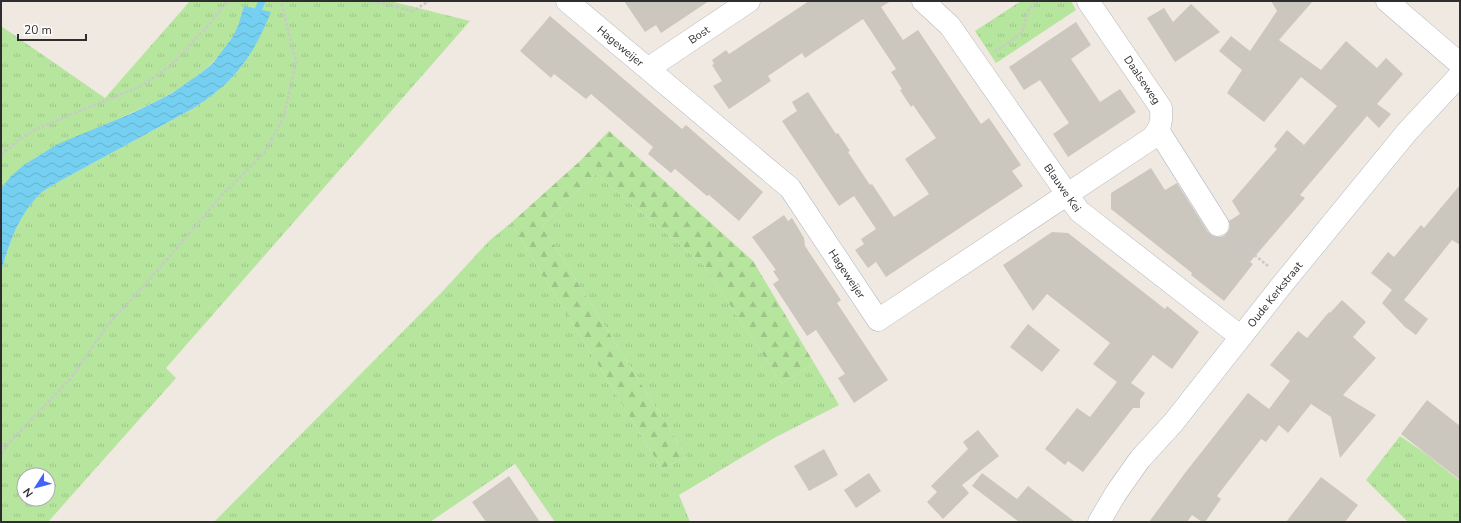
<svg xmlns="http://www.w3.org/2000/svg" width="1461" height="523" font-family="'Nunito Sans',sans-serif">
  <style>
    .grass { fill: url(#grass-tufts); fill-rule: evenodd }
    .forest { fill: url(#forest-firs) }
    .water { fill: url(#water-waves) }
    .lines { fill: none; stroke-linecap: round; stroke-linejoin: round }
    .stream { stroke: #75cff0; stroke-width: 7 }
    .building { fill: #cbc7bf }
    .minor-casing { stroke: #b4b7c1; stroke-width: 23 }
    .tertiary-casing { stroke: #b4b7c1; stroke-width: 23 }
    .path { stroke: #c9c9c9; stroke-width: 2.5; stroke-dasharray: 3 2; stroke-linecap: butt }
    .minor { stroke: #fff; stroke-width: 22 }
    .tertiary { stroke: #fff; stroke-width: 22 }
    .labels { text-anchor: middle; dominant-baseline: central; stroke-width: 3.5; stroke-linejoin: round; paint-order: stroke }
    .street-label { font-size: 11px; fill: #2e2e2e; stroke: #fff }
  </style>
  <defs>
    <pattern id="grass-tufts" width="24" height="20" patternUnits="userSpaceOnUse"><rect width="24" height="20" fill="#b6e59e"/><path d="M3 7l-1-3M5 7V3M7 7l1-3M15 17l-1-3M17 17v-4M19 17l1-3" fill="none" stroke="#9dc588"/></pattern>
    <pattern id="forest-firs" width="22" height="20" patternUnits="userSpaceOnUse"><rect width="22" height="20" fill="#b6e59e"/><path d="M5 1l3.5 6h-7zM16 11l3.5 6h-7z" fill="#9dc588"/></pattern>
    <pattern id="water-waves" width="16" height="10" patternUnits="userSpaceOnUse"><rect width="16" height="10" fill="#75cff0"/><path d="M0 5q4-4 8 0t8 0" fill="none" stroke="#66b2ce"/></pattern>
  </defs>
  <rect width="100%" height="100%" fill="#efe9e1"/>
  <g class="grass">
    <path d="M 190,1 L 390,1 L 470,21 L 166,368 L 176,378 L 48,522 L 1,522 L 1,271 C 10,242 18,214 41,193 C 47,188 54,185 60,181 L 194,108 C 214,95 230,81 245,62 L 244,6 C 242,13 241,20 238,27 C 222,62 188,85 155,102 L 39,155 C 24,165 12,175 1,189 L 1,26 L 105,98 ZM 24,475 L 48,475 L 48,499 L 24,499 Z"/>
    <path d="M 1021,1 L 1071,1 L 1076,10 L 996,63 L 975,31 Z"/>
    <path d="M 596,174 L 703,264 L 782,384 L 814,363 L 839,405 L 774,438 L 679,495 L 690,522 L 555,522 L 515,464 L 430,522 L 214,522 L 441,293 L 489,241 L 511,223 L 662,469 L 687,457 L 542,226 Z"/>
    <path d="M 1400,436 L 1425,453 L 1460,481 L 1460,522 L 1408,522 L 1366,480 Z"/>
  </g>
  <path class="forest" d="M 609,131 L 753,261 L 814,363 L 782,384 L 703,264 L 596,174 L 542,226 L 687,457 L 662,469 L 511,223 L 580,161 Z"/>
  <path class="water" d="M 244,6 L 271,12 C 252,58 235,81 194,108 L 60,181 C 54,185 47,188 41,193 C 18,215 10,242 1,271 L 1,189 L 11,176 L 25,164 L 58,144 L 130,114 L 155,102 L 172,93 L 201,73 L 213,63 L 232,38 L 238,26 Z"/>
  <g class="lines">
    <path class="stream" d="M 255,17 L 262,1"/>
  </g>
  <g class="building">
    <path d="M 624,1 L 709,1 L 661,33 L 656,25 L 645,32 Z"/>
    <path d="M 809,1 L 891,1 L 881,7 L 903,40 L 918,30 L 981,124 L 989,118 L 1021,165 L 1012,171 L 1023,186 L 886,277 L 876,262 L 868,268 L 855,250 L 864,244 L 861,239 L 876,229 L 854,196 L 839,206 L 782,121 L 797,111 L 792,102 L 808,92 L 836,134 L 838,133 L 850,151 L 848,152 L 870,185 L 872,184 L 894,217 L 929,194 L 905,159 L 936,138 L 913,105 L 911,107 L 900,90 L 902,89 L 891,72 L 896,69 L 863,19 L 805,58 L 802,53 L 768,76 L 771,81 L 729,109 L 713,86 L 722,81 L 712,65 L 714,64 L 712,60 L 726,50 L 729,54 Z"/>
    <path d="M 1271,1 L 1313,1 L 1279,40 L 1321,70 L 1346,41 L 1377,68 L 1386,58 L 1403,74 L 1377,104 L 1391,114 L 1379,128 L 1367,116 L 1300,195 L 1305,198 L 1250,262 L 1253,264 L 1224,301 L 1191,275 L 1192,273 L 1111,209 L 1111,193 L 1151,168 L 1165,190 L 1177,183 L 1208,232 L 1213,236 L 1219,237 L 1224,236 L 1229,230 L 1230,225 L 1229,221 L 1240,214 L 1232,201 L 1277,149 L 1274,146 L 1287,130 L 1304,145 L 1337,106 L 1301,77 L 1264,122 L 1227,93 L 1242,70 L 1219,51 L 1231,36 L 1250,51 L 1277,11 Z"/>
    <path d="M 1191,4 L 1220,32 L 1175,62 L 1147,18 L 1164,8 L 1173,22 Z"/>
    <path d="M 550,16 L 682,129 L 686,125 L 763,192 L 739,221 L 709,195 L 707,196 L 675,169 L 671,173 L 648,154 L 653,147 L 591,94 L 586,99 L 554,74 L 551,78 L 520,51 Z"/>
    <path d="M 1076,22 L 1091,45 L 1071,59 L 1100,102 L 1120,89 L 1136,112 L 1068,157 L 1053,134 L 1069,123 L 1040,80 L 1024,90 L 1009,67 Z"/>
    <path d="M 1460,185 L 1460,245 L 1452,240 L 1404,300 L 1428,319 L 1416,335 L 1405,327 L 1382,303 L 1392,290 L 1371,273 L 1388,252 L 1394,257 L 1421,225 L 1424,228 Z"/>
    <path d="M 784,215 L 788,221 L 792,218 L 804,238 L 805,246 L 841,300 L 837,303 L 888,380 L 854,403 L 838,378 L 845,374 L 816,330 L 807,336 L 773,284 L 779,280 L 773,271 L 776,270 L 752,237 Z"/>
    <path d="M 1052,232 L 1068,233 L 1165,309 L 1167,306 L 1199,332 L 1172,369 L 1153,355 L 1131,383 L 1145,393 L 1140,400 L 1140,408 L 1133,408 L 1083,472 L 1068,461 L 1065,465 L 1045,449 L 1077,408 L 1090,417 L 1117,382 L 1093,364 L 1110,343 L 1047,294 L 1033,311 L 1003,265 Z"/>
    <path d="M 1342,300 L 1366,322 L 1353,337 L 1376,358 L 1343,395 L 1376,415 L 1340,458 L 1331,417 L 1311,404 L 1288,433 L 1279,425 L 1266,442 L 1261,439 L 1217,496 L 1221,499 L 1205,522 L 1202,522 L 1192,515 L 1187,522 L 1149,522 L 1185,473 L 1248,393 L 1269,409 L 1290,381 L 1270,365 L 1298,331 L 1307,338 L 1329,312 L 1330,313 Z"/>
    <path d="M 1028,324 L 1060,350 L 1042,372 L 1010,347 Z"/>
    <path d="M 1427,400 L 1460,426 L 1460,480 L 1401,434 Z"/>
    <path d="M 978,430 L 999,456 L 962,485 L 969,493 L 943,519 L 927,502 L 937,492 L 931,486 L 968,449 L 963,442 Z"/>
    <path d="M 824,449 L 838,475 L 809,491 L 794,466 Z"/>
    <path d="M 869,473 L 881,491 L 856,508 L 844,490 Z"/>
    <path d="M 982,473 L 1017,499 L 1028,486 L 1075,522 L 1019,522 L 972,486 Z"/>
    <path d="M 509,476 L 540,522 L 486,522 L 472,502 Z"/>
    <path d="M 1321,477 L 1358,505 L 1345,522 L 1286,522 Z"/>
  </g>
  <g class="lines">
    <defs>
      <g id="minor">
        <path id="s1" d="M 567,1 L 790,188 L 878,320 L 1152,138 C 1161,127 1162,122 1161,108 L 1088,1"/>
        <path id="s2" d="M 923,1 L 950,26 L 1079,211 L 1241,337"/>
        <path d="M 1387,1 L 1460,64"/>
        <path id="s3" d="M 649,68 L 749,1"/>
        <path d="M 1158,130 L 1218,225"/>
      </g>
      <g id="tertiary">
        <path id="s4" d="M 1099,522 L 1116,493 L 1140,459 L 1173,423 L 1281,286 L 1407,132 L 1460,75"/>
      </g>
    </defs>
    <use href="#minor" class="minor-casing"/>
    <use href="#tertiary" class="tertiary-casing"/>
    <g class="path">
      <path d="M 372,1 L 413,11 L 429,1"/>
      <path d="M 995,52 L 1022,33 L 1029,8 L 1039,1"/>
      <path d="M 1,155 L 16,142 L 36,129 L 141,86 L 170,66 L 184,53 L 195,39 L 209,25 L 220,10 L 228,1"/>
      <path d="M 1235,239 L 1268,266"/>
      <path d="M 1,446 L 7,444"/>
      <path d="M 1,454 L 8,444 L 71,378 L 107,326 L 156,272 L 222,195 L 265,152 L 284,116 L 296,62 L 281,1"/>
    </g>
    <use href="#minor" class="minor"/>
    <use href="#tertiary" class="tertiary"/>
  </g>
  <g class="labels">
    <g class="street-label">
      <text stroke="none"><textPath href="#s3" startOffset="60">Bost</textPath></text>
      <text stroke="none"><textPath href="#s1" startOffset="70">Hageweijer</textPath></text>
      <text transform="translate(1142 80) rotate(56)">Daalseweg</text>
      <text stroke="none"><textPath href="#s2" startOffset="234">Blauwe Kei</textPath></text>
      <text stroke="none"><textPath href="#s1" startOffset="394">Hageweijer</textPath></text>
      <text stroke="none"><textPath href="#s4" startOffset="288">Oude Kerkstraat</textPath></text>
    </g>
  </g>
  <rect width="1461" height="523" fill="none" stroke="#2e2e2e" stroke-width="4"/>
  <g transform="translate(36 487) rotate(234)"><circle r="19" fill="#ffffff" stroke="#ababab"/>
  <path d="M0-3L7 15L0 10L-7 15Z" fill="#4264fb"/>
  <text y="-6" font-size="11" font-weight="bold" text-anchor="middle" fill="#2e2e2e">N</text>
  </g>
  <path d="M18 34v6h68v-6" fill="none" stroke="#2e2e2e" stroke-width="2"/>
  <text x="24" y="34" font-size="12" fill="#2e2e2e" stroke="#ffffff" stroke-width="3" paint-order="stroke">20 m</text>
</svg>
